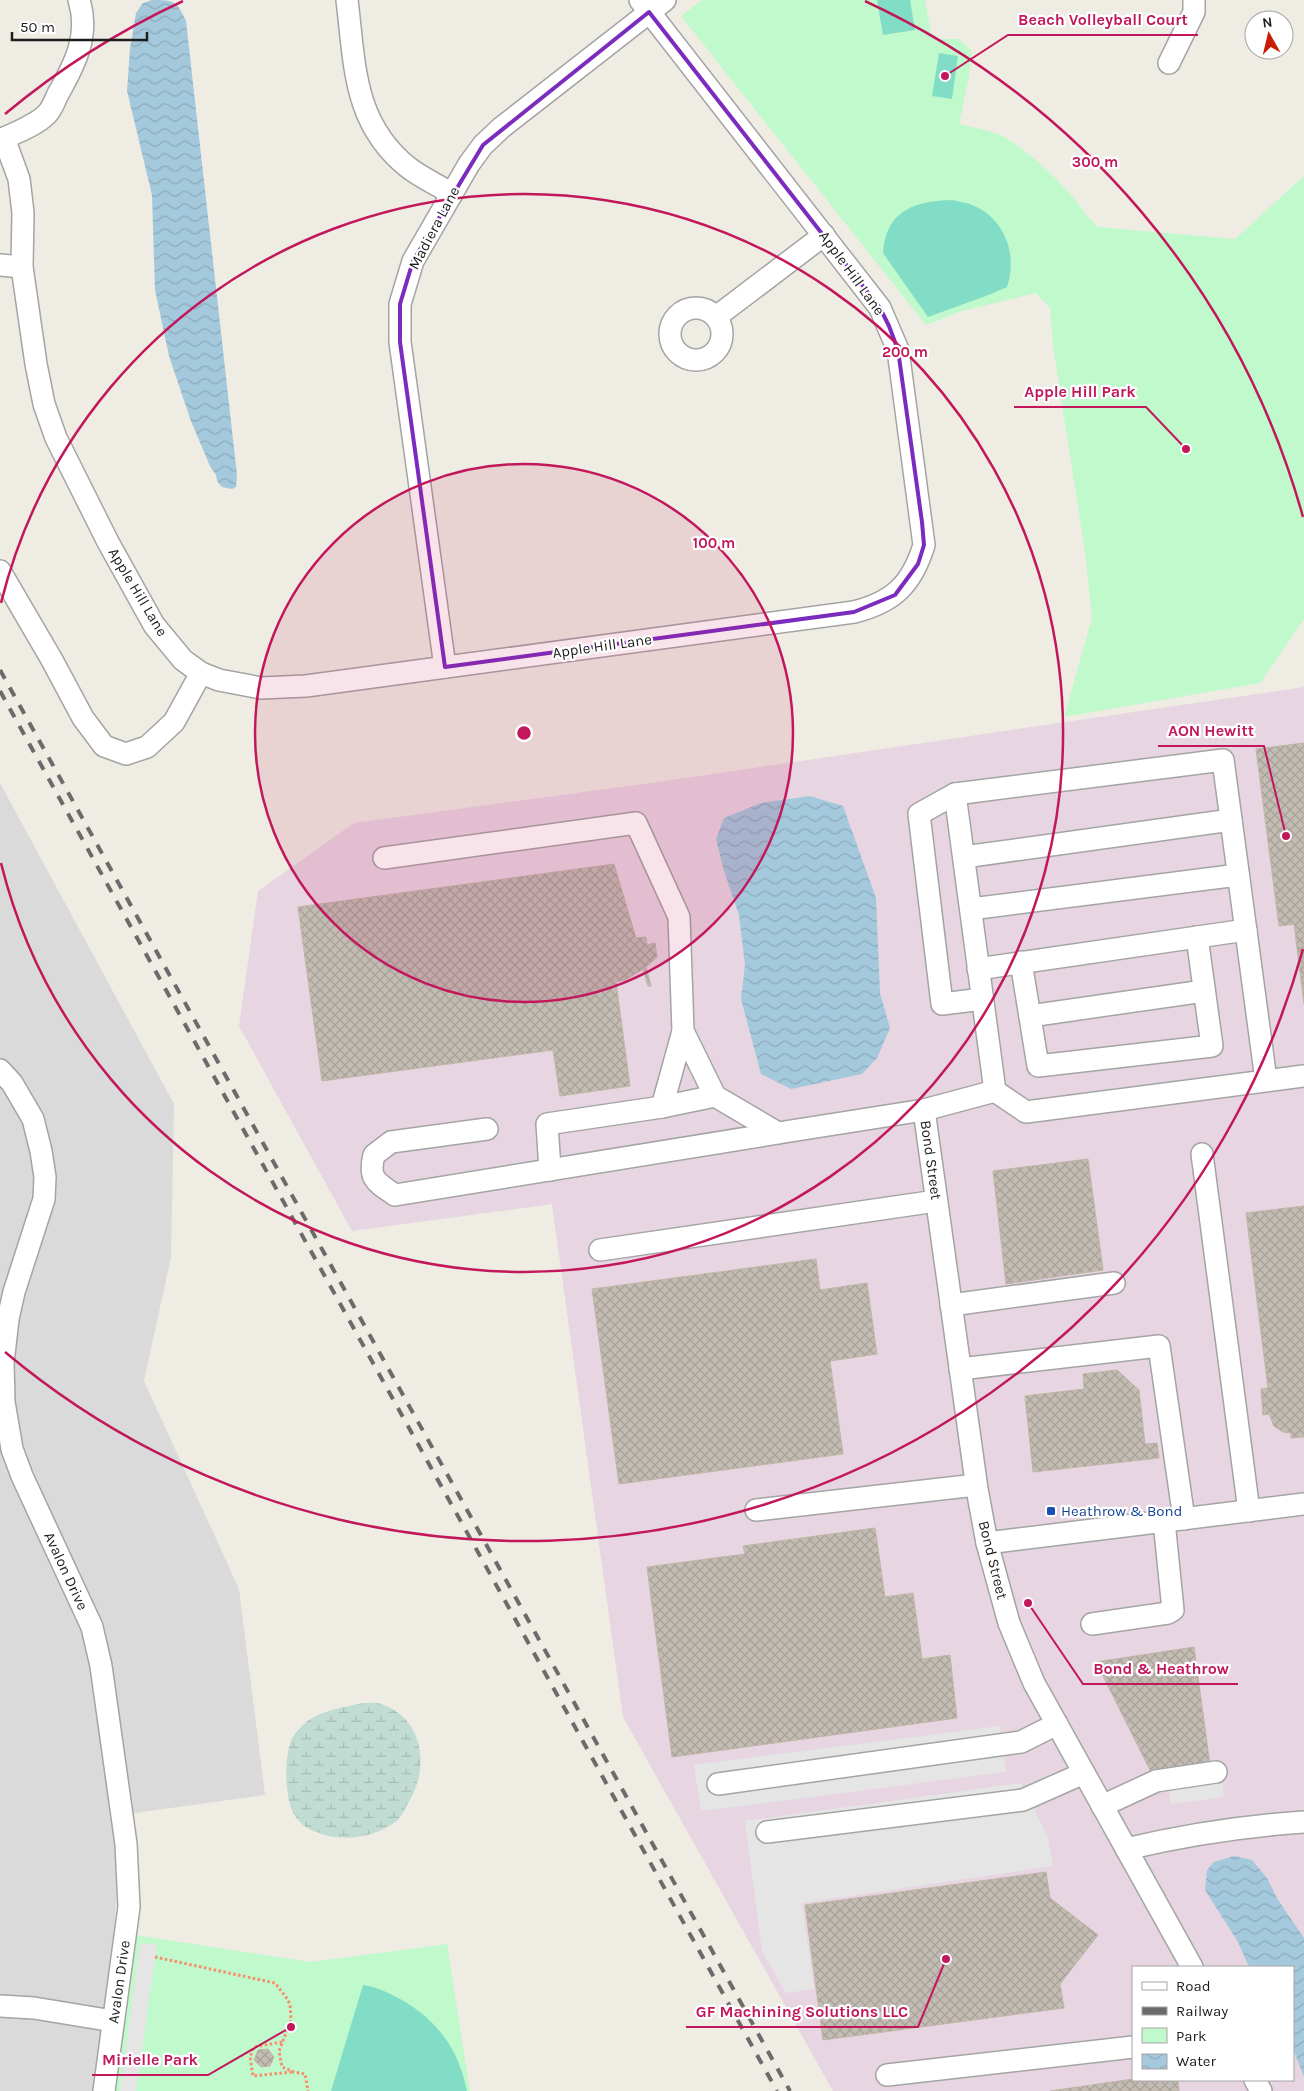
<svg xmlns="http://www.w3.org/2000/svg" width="1304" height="2091" font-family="Karla,sans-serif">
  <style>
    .residential { fill: #dbdada }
    .industrial { fill: #e7d5e2; fill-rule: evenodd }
    .wetland { fill: url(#wetland-marsh) }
    .park { fill: #c0f9cc }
    .pitch { fill: #82ddc6 }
    .parking { fill: #e5e5e5 }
    .water { fill: url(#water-waves) }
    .building { fill: url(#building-cross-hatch); stroke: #c0b5a6 }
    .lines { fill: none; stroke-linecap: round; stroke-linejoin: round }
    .minor-casing { stroke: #a4a4a4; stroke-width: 24 }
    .path { stroke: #f88c6b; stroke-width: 3; stroke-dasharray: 2.5 2.5; stroke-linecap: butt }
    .minor { stroke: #fff; stroke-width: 21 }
    .rail { stroke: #6b6b6b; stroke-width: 4; stroke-dasharray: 10 10; stroke-linecap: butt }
    .marked { fill: none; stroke: #7b2cbf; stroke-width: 4; stroke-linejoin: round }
    .ring { fill: none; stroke: #c2185b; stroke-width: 2.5 }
    .transit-dot { fill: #1a4fb4; stroke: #fff; stroke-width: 2 }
    .labels { text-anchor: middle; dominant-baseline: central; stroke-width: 4.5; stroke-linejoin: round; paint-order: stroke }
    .street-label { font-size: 15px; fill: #1d1d1d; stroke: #fff }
    .transit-label { font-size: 15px; fill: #164399; stroke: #fff; text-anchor: start }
    .centre { fill: #c2185b; stroke: #fff; stroke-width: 2.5 }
    .ring-label { font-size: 15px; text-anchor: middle; font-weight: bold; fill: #c2185b; stroke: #fff; stroke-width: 4.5; stroke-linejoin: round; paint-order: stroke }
    .leader { fill: none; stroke: #c2185b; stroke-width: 2 }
    .callout-dot { fill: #c2185b; stroke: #fff; stroke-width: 2 }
    .callout-label { font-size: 16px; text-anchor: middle; font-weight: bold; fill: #c2185b; stroke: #fff; stroke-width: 4.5; stroke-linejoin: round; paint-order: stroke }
  </style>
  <defs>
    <pattern id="wetland-marsh" width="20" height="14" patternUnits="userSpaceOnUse" patternTransform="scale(1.25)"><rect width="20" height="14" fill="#c0dcd3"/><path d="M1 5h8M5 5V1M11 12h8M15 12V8" fill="none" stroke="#a5bcb5"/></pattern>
    <pattern id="water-waves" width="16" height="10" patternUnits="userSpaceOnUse" patternTransform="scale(1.25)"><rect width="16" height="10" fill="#a4c8dc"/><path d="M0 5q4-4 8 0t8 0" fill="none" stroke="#8dabbc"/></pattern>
    <pattern id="building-cross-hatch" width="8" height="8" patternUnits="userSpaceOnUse" patternTransform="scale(1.25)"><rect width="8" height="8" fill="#c3bcb3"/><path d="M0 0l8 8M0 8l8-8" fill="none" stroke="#a7a19a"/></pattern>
  </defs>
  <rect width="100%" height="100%" fill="#eeece3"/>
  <path class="residential" d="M 0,783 L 174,1104 L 171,1257 L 144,1381 L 239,1589 L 265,1795 L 113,1816 L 117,1880 L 115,1920 L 93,2091 L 0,2091 Z"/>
  <path class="industrial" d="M 1304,687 L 1304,2091 L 833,2091 L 623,1717 L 552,1204 L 352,1231 L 239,1026 L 258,891 L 354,823 L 665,781 ZM 1133,1967 L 1293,1967 L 1293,2080 L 1133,2080 Z"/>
  <path class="wetland" d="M 362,1703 C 368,1703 376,1702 381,1704 C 425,1719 430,1770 407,1805 C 404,1811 400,1820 394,1823 C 374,1837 345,1842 322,1834 C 313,1831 305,1828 299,1821 C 284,1807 284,1762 290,1744 C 291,1739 296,1732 300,1728 C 314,1711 342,1708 362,1703 Z"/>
  <g class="park">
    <path d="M 702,0 L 925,0 L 931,33 L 941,39 L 959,39 L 972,51 L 968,81 L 959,124 C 974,128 991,130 1004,137 C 1029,152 1052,173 1071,195 C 1081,206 1087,217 1098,227 L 1235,239 L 1304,176 L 1304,619 L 1260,683 L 1064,717 L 1092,618 L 1085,552 L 1053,346 L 1050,308 L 1036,293 L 962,311 L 926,325 L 681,16 Z"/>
    <path d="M 135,1935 L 310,1962 L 447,1944 L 470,2091 L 113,2091 Z"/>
  </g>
  <g class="pitch">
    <path d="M 877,0 L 910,0 L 915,30 L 883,35 Z"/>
    <path d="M 939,53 L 958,56 L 952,99 L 932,96 Z"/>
    <path d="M 953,200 C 959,202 966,202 972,205 C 1005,218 1018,255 1007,287 L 986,296 L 928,317 L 883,253 C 886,210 915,201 953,200 Z"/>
    <path d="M 363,1985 C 378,1987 389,1993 402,2000 C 438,2021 459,2050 467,2091 L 331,2091 Z"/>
  </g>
  <g class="parking">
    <path d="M 1000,1726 L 1006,1772 L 701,1811 L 694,1765 Z"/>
    <path d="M 1220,1767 L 1224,1797 L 1171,1804 L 1167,1774 Z"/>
    <path d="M 1021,1783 L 1048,1838 L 1053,1866 L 802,1903 L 814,1989 L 786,1993 L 762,1951 L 745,1821 Z"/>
    <path d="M 140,1943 L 157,1945 L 136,2091 L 120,2091 Z"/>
  </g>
  <g class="water">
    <path d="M 152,0 C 174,0 177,1 186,21 L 237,475 L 236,487 L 232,489 L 222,487 L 217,481 L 216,475 L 210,466 L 191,421 L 169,356 L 155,290 L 152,195 L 127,91 L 130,49 L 136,13 L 143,3 Z"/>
    <path d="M 810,796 L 843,806 L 876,898 L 880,993 L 890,1028 L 877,1058 L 862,1074 L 791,1089 L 761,1074 L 741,999 L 745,965 L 739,915 L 724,871 L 716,839 L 724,818 L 761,803 Z"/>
    <path d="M 1234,1856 L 1252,1860 L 1267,1878 L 1278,1900 L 1304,1938 L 1304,2077 L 1293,2049 L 1293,1967 L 1249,1967 L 1238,1942 L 1205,1890 L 1207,1870 L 1214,1862 Z"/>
  </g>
  <g class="building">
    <path d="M 1304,743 L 1304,1004 L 1294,924 L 1279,926 L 1256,749 Z"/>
    <path d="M 614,864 L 636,938 L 646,937 L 647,945 L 655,943 L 657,957 L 646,967 L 651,986 L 648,986 L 643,969 L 625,980 L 616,982 L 630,1086 L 560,1096 L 553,1050 L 322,1081 L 298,907 Z"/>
    <path d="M 1088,1159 L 1103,1270 L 1006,1284 L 993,1171 Z"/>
    <path d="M 1304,1206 L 1304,1437 L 1291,1438 L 1291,1433 L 1283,1432 L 1274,1426 L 1269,1414 L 1263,1415 L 1261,1389 L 1268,1388 L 1246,1213 Z"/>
    <path d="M 816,1259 L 820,1290 L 867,1283 L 877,1354 L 830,1361 L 843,1454 L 619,1484 L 592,1289 Z"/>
    <path d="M 1117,1370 L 1139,1390 L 1145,1444 L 1157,1443 L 1159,1458 L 1033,1472 L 1025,1396 L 1084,1389 L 1083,1374 Z"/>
    <path d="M 875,1528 L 885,1597 L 913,1593 L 922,1659 L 950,1655 L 957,1718 L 672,1757 L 647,1567 L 745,1554 L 743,1546 Z"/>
    <path d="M 1194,1647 L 1210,1765 L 1152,1774 L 1096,1662 Z"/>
    <path d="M 1046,1872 L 1050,1898 L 1098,1935 L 1060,1984 L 1064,2008 L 823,2040 L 805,1905 Z"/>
    <path d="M 268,2049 L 274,2057 L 270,2066 L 261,2067 L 254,2060 L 258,2050 Z"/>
    <path d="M 1133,2079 L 1178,2080 L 1179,2091 L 1050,2091 Z"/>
  </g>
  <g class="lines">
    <defs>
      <g id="minor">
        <path d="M 347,0 C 355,65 353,124 409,168 C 422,178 438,185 452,194"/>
        <path d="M 1169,63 L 1194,12 L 1194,0"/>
        <path d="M 4,138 L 19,179 L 23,213 L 22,267 L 36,364 L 44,404 L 56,438 L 108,542 L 154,625 L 183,660 L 201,673 L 219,680 L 261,688 L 306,686 L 854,612 C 894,602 912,584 924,545 L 898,350 L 880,308 L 640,0"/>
        <path d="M 0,140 C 15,133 35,126 47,114 C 52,109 55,100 58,94 C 75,64 90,35 79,0"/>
        <path d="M 0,265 L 22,267"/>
        <circle cx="696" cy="334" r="26"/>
        <path d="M 716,317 L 824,235"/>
        <path d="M 0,571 L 52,660 L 83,718 L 104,746 L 126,754 L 147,747 L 174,722 L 201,673"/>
        <path d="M 445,667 L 400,342 L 400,304 L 413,261 L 469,164 L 483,145 L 501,128 L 665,0"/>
        <path d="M 955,794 L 995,1091 L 1026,1112 L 1304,1076"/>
        <path d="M 964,857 L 1231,820"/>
        <path d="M 384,858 L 636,823 L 679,917 L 683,1031 L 715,1096 L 778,1133 L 924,1110 L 995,1091"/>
        <path d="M 971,909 L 1238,875"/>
        <path d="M 1021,962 L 1038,1066 L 1212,1046 L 1197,937"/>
        <path d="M 978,969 L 1246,930"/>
        <path d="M 982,999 L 942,1004 L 919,814 L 955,794 L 1223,760 L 1266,1080"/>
        <path d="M 1030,1016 L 1204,991"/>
        <path d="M 0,1070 L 12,1083 L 33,1119 L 41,1151 L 45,1177 L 44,1199 L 14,1292 L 8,1319 L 3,1363 L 4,1402 L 12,1449 L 22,1476 L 92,1627 L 101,1666 L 126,1844 L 129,1907 L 104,2091"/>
        <path d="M 662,1107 L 715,1096"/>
        <path d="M 924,1110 L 977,1489 L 987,1543 L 1009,1623 L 1034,1683 L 1192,1967"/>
        <path d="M 487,1129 L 391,1142 L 374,1155 C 368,1179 376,1182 395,1195 L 778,1133"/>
        <path d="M 1202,1154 L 1249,1511"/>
        <path d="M 550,1170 L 547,1124 L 662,1107 L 683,1031"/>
        <path d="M 600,1250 L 936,1201"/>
        <path d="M 951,1305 L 1114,1283"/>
        <path d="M 960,1369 L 1159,1346 L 1184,1519"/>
        <path d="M 756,1510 L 976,1485"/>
        <path d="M 987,1543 L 1304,1504"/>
        <path d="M 1092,1624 L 1168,1613 L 1173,1610 L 1164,1521"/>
        <path d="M 718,1784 L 1021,1742 L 1057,1724"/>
        <path d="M 1102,1806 L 1156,1781 L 1216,1772"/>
        <path d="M 767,1832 L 1023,1800 L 1084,1773"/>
        <path d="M 1126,1849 C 1185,1835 1244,1826 1304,1822"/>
        <path d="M 0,2006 L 34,2008 L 113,2021"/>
        <path d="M 887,2075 L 1133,2047"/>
        <path d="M 1255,2080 L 1261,2091"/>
      </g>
    </defs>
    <use href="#minor" class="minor-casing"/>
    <g class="path">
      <path d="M 155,1957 L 275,1983 L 286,1997 L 290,2004 L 291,2020 L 279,2051 L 282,2067 L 294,2072 L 305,2074 L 308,2091"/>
      <path d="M 282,2042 L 254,2047 L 250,2057 L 253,2076 L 293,2072"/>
    </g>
    <use href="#minor" class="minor"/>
    <g class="rail">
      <path d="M 0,670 L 790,2091"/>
      <path d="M 0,691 L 777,2091"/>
    </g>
  </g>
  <path class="marked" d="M 649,12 L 880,308 L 889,326 L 898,350 L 922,522 L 924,545 L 918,564 L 895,595 L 854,612 L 445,667 L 400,342 L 400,304 L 413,261 L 483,145 Z"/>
  <circle cx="524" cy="733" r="269" fill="#c2185b" fill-opacity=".12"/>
  <g class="ring">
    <circle cx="524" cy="733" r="269"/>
    <path d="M1 603A539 539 0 1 1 1 863"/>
    <path d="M1303 949A808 808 0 0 1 5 1352M5 114A808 808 0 0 1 183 1M865 1A808 808 0 0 1 1303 517"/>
  </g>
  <rect class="transit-dot" x="1046" y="1506" width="10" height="10" rx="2.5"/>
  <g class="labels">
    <g class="street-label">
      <text transform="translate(434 228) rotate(-62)">Madiera Lane</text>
      <text transform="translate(852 273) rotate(54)">Apple Hill Lane</text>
      <text transform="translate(138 592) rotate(59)">Apple Hill Lane</text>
      <text transform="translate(602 646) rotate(-8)">Apple Hill Lane</text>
      <text transform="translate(931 1160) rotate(82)">Bond Street</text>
      <text transform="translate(993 1560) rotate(76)">Bond Street</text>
      <text transform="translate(66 1571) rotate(65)">Avalon Drive</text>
      <text transform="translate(119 1982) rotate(-82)">Avalon Drive</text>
    </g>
    <g class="transit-label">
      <text x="1061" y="1511">Heathrow &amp; Bond</text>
    </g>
  </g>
  <circle cx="524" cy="733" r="8" class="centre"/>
  <g class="ring-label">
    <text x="1095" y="167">300 m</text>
    <text x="905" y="357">200 m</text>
    <text x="714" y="548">100 m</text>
  </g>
  <path class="leader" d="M945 76L1008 35H1198M1186 449L1146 407H1014M1286 836L1264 746H1158M1028 1603L1083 1684H1238M946 1959L918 2027H686M291 2027L208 2075H92"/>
  <g class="callout-dot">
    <circle cx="945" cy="76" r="5"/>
    <circle cx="1186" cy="449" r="5"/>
    <circle cx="1286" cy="836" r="5"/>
    <circle cx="1028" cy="1603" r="5"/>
    <circle cx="946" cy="1959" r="5"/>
    <circle cx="291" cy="2027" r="5"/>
  </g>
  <g class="callout-label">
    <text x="1103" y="25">Beach Volleyball Court</text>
    <text x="1080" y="397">Apple Hill Park</text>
    <text x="1211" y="736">AON Hewitt</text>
    <text x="1161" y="1674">Bond &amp; Heathrow</text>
    <text x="802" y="2017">GF Machining Solutions LLC</text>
    <text x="150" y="2065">Mirielle Park</text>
  </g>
  <rect x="1132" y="1966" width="162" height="115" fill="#ffffff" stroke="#a5a5a5"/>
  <rect x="1142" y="1982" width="25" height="8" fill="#ffffff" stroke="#a5a5a5"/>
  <text x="1176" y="1991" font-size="15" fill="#1d1d1d">Road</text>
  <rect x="1142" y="2007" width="25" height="8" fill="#6b6b6b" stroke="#a5a5a5"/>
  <text x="1176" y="2016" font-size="15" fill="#1d1d1d">Railway</text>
  <rect x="1142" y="2028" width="25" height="15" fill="#c0f9cc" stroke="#a5a5a5"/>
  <text x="1176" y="2041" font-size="15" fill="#1d1d1d">Park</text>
  <rect x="1142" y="2054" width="25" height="15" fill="url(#water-waves)" stroke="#a5a5a5"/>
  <text x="1176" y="2066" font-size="15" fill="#1d1d1d">Water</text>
  <g transform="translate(1269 35) rotate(352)"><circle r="24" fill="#ffffff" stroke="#a5a5a5"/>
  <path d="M0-4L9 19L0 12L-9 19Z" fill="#c81d02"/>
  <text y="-8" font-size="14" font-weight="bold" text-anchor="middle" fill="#1d1d1d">N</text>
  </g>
  <path d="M12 32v8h135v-8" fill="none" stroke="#1d1d1d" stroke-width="2.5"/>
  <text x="20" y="32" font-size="15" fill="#1d1d1d" stroke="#ffffff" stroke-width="4" paint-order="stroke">50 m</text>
</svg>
